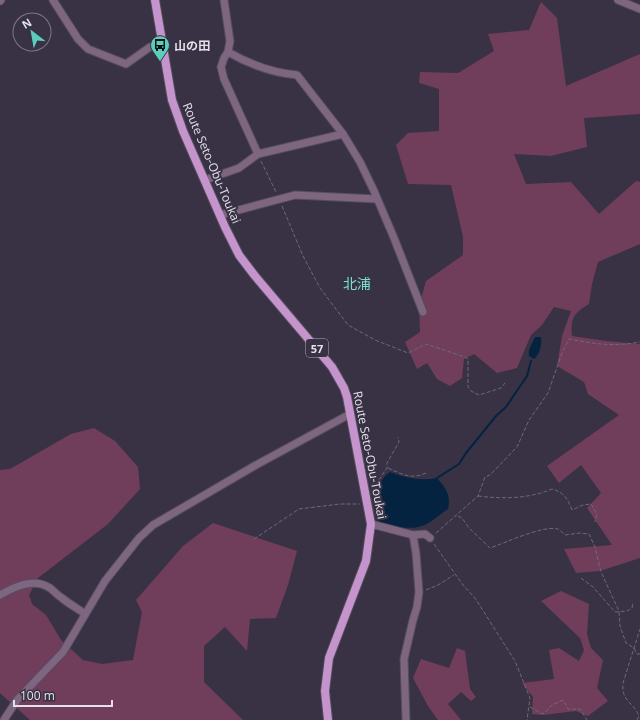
<svg xmlns="http://www.w3.org/2000/svg" width="640" height="720" font-family="'Open Sans','Noto Sans JP',sans-serif">
  <style>
    .green { fill: #703e5b }
    .water { fill: #042341 }
    .lines { fill: none; stroke-linecap: round; stroke-linejoin: round }
    .stream { stroke: #042341; stroke-width: 2 }
    .minor-casing { stroke: #544e5f; stroke-width: 9 }
    .major-casing { stroke: #544e5f; stroke-width: 10 }
    .path { stroke: #6e6979; stroke-width: 1; stroke-dasharray: 4 2; stroke-linecap: butt }
    .minor { stroke: #7e6681; stroke-width: 7 }
    .major { stroke: #c594cc; stroke-width: 8 }
    .labels { text-anchor: middle; dominant-baseline: central; stroke-width: 4; stroke-linejoin: round; paint-order: stroke }
    .shield { fill: #383244; stroke: #b0acba; stroke-width: 1 }
    .shield-label { font-size: 11px; font-weight: bold; fill: #e4e1ec }
    .poi-label { font-size: 12px; font-weight: bold; fill: #e4e1ec; stroke: #383244; text-anchor: start }
    .street-label { font-size: 12px; fill: #e4e1ec; stroke: #383244 }
    .quarter-label { font-size: 14px; fill: #79e0d0; stroke: #383244 }
  </style>
  <rect width="100%" height="100%" fill="#383244"/>
  <g class="green">
    <path d="M 541,2 L 557,18 L 566,86 L 640,54 L 640,114 L 584,118 L 587,147 L 551,156 L 514,154 L 526,184 L 571,182 L 599,214 L 636,181 L 640,182 L 640,244 L 598,262 L 592,284 L 589,304 C 574,313 570,318 572,336 L 606,341 L 640,344 L 640,558 L 600,571 L 576,573 L 564,549 L 612,545 L 587,508 L 601,493 L 581,465 L 559,483 L 547,466 L 619,415 L 588,394 L 584,382 L 557,366 L 562,336 L 571,311 L 554,307 L 542,325 L 531,335 L 517,368 L 497,373 L 474,354 L 464,359 L 462,378 L 450,386 L 437,379 L 427,363 L 417,369 L 405,342 L 420,332 L 419,306 L 426,281 L 463,255 L 463,237 L 451,185 L 408,184 L 396,145 L 408,133 L 439,131 L 439,89 L 419,83 L 420,72 L 458,73 L 494,51 L 488,34 L 529,30 Z"/>
    <path d="M 94,428 L 115,441 L 138,467 L 140,489 L 108,524 L 38,578 L 29,595 L 32,604 L 46,615 L 61,640 L 83,660 L 102,664 L 133,660 L 142,612 L 136,600 L 183,546 L 213,523 L 297,551 L 288,585 L 276,618 L 250,619 L 247,651 L 225,627 L 204,646 L 204,682 L 243,720 L 30,720 L 0,693 L 0,470 L 10,469 L 71,434 Z"/>
    <path d="M 561,591 L 589,604 L 587,634 L 591,648 L 603,660 L 597,688 L 608,701 L 588,716 L 576,711 L 543,715 L 532,714 L 533,697 L 522,683 L 554,679 L 549,650 L 559,648 L 579,661 L 584,650 L 580,638 L 541,601 Z"/>
    <path d="M 457,648 L 465,651 L 470,689 L 476,697 L 471,701 L 461,692 L 448,704 L 461,720 L 438,720 L 428,706 L 413,678 L 421,659 L 449,668 Z"/>
  </g>
  <g class="water">
    <path d="M 535,337 L 541,337 C 542,344 540,354 534,359 L 529,356 L 529,350 Z"/>
    <path d="M 390,472 C 406,478 420,481 437,478 C 446,488 451,495 448,509 C 441,513 437,518 430,522 C 414,533 395,526 377,521 L 373,493 L 385,476 Z"/>
  </g>
  <g class="lines">
    <path class="stream" d="M 437,478 L 459,464 L 466,453 L 496,416 L 506,407 L 527,376 L 531,361"/>
    <defs>
      <g id="minor">
        <path d="M 53,0 L 78,39 L 88,49 L 126,64 L 150,47 L 162,43"/>
        <path d="M 224,0 L 230,41 L 228,52 L 224,58 L 221,67 L 224,79 L 258,154"/>
        <path d="M 618,0 L 640,9"/>
        <path d="M 0,1 L 1,0"/>
        <path d="M 228,52 C 249,64 273,73 297,75 L 343,134 L 360,162 L 374,191 L 394,238 L 423,312"/>
        <path d="M 205,180 L 239,168 L 258,154 L 343,134"/>
        <path d="M 220,215 L 295,195 L 377,199"/>
        <path d="M 371,524 L 413,535 L 425,534 L 430,538"/>
        <path d="M 0,595 C 14,587 34,577 50,588 C 54,591 57,595 62,598 C 69,604 77,608 85,614"/>
        <path d="M 4,720 L 17,700 L 63,652 L 105,581 L 139,538 L 153,525 L 256,465 L 350,414"/>
        <path d="M 406,720 L 404,659 L 413,620 L 417,607 L 419,592 L 416,553 L 413,535"/>
      </g>
      <path id="major" d="M 155,0 L 172,100 L 183,131 L 225,227 L 239,255 L 255,276 L 332,367 L 344,388 L 347,397 L 371,524 L 366,561 L 329,658 L 325,691 L 328,720"/>
    </defs>
    <use href="#minor" class="minor-casing"/>
    <use href="#major" class="major-casing"/>
    <g class="path">
      <path d="M 261,161 L 276,192"/>
      <path d="M 282,206 L 303,256 L 320,288 L 348,325 L 375,340 L 408,353 L 426,344 L 465,357 L 468,359 L 468,387 L 471,391 L 479,395 L 501,388 L 505,383"/>
      <path d="M 388,468 C 402,474 411,480 426,473"/>
      <path d="M 372,490 L 387,468 L 387,463 L 399,442 L 398,437"/>
      <path d="M 478,496 C 503,499 528,499 552,489 C 565,493 567,498 572,510 L 583,505 L 591,504 L 597,514 L 595,522"/>
      <path d="M 458,516 L 462,518 L 469,528 L 490,548 C 505,543 543,525 558,529 C 560,530 563,533 565,535 L 580,533 L 589,534 L 595,547 L 601,572 L 619,611 L 620,626 L 626,643 L 634,648 L 637,654 L 640,654"/>
      <path d="M 436,533 L 478,496 L 485,477 L 490,475 L 517,447 L 529,420 L 548,393 L 562,353 L 569,339 C 595,344 614,347 640,342"/>
      <path d="M 254,539 L 299,509 L 340,504 L 360,504"/>
      <path d="M 434,544 L 463,585 L 475,598 L 515,661 L 530,698 L 527,720"/>
      <path d="M 581,578 L 593,587 L 615,612 L 627,611 L 632,608 L 633,602"/>
      <path d="M 426,590 L 438,585 L 454,575"/>
      <path d="M 530,707 L 543,714 L 552,705 L 563,700 L 568,709 L 580,709 L 587,720"/>
      <path d="M 637,720 L 639,716 C 633,701 621,702 623,683 L 640,629"/>
    </g>
    <use href="#minor" class="minor"/>
    <use href="#major" class="major"/>
  </g>
  <defs>
    <symbol id="bus-pin" viewBox="-11 -11 22 30"><path d="M0 17L-7.5 6A9.5 9.5 0 1 1 7.5 6Z" fill="#5acebd" stroke="#383244"/><path d="M-5-6H5V4H4V6H2V4H-2V6H-4V4H-5ZM-3.5-4V0h7V-4ZM-3.5 1.2v1.5H-2V1.2ZM2 1.2v1.5H3.5V1.2Z" fill="#111"/></symbol>
  </defs>
  <g fill-rule="evenodd">
    <use href="#bus-pin" x="149" y="34" width="22" height="30"/>
  </g>
  <g class="labels">
    <rect class="shield" x="306" y="339" width="22" height="18" rx="3"/>
    <g class="shield-label">
      <text x="317" y="348">57</text>
    </g>
    <g class="poi-label">
      <text x="174" y="45">山の田</text>
    </g>
    <g class="street-label">
      <text transform="translate(212 163) rotate(67)">Route Seto-Obu-Toukai</text>
      <text transform="translate(370 455) rotate(79)">Route Seto-Obu-Toukai</text>
    </g>
    <g class="quarter-label">
      <text x="357" y="283">北浦</text>
    </g>
  </g>
  <g transform="translate(32 32) rotate(329)"><circle r="19" fill="#383244" stroke="#7d7887"/>
  <path d="M0-3L7 15L0 10L-7 15Z" fill="#5acebd"/>
  <text y="-6" font-size="11" font-weight="bold" text-anchor="middle" fill="#e4e1ec">N</text>
  </g>
  <path d="M14 700v6h98v-6" fill="none" stroke="#e4e1ec" stroke-width="2"/>
  <text x="20" y="700" font-size="12" fill="#e4e1ec" stroke="#383244" stroke-width="3" paint-order="stroke">100 m</text>
</svg>
